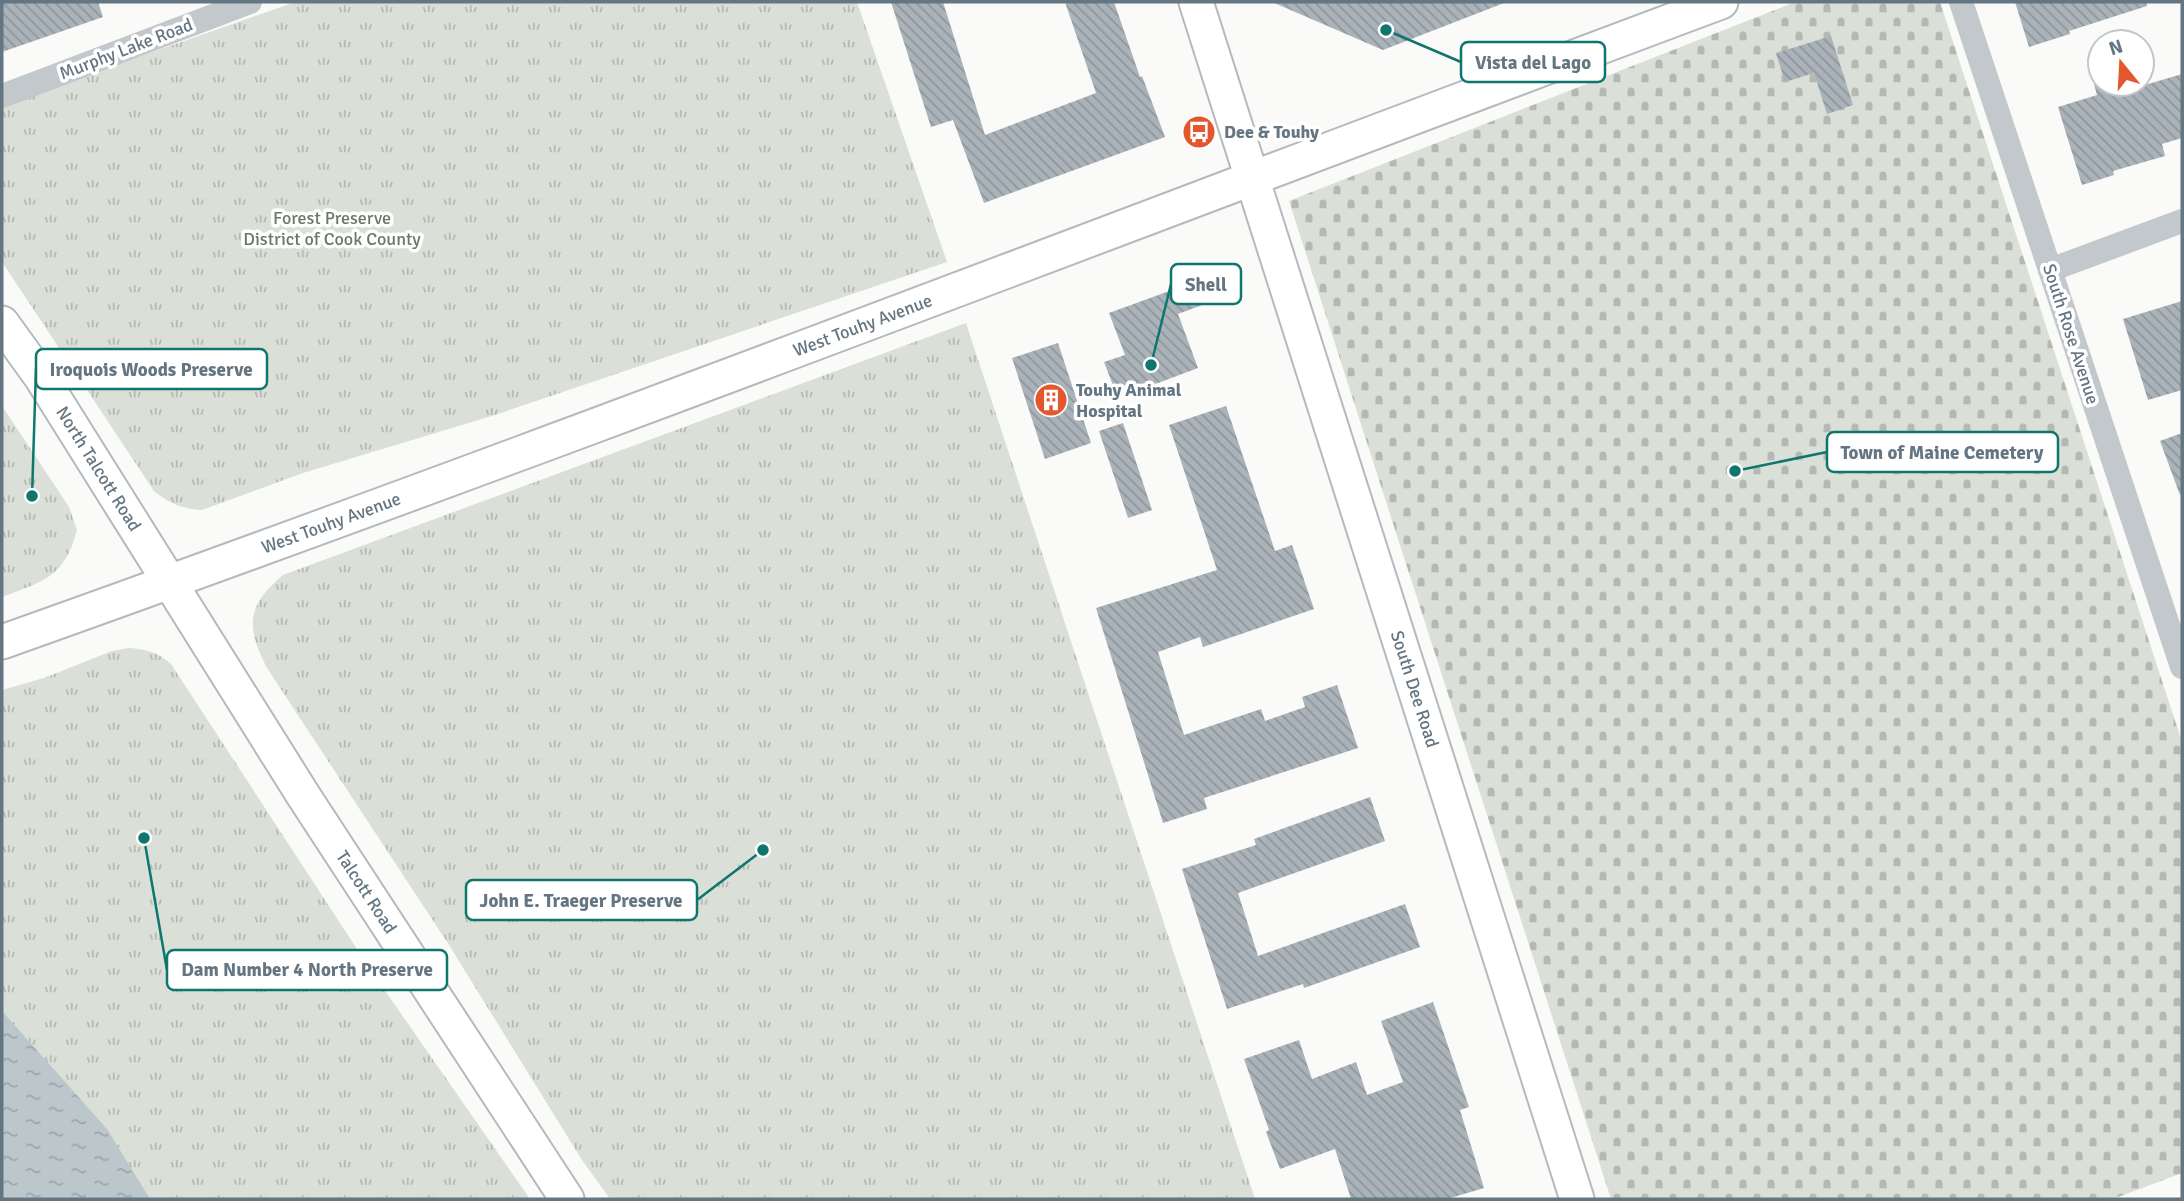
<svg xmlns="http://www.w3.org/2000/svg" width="2184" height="1201" font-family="Signika,sans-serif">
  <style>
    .cemetery { fill: url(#cemetery-stones) }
    .park { fill: url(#park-tufts) }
    .water { fill: url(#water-ripples) }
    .building { fill: url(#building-back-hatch) }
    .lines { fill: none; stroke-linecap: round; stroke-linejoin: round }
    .secondary-casing { stroke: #b3babf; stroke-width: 37 }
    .street { stroke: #c3c8cc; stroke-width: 24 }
    .secondary { stroke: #fff; stroke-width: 33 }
    .labels { text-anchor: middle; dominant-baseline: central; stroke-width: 7; stroke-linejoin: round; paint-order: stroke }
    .street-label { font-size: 18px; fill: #657683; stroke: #fff }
    .poi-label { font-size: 18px; font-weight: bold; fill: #657683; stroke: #fff; text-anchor: start }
    .park-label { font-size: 18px; fill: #687a64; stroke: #fff }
    .leader { fill: none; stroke: #0f766e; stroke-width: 2.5 }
    .callout-dot { fill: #0f766e; stroke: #fff; stroke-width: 2.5 }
    .callout { fill: #fff; stroke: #0f766e; stroke-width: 2.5 }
    .callout-label { font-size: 19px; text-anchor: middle; font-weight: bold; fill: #657683 }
  </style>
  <defs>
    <pattern id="cemetery-stones" width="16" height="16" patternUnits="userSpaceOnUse" patternTransform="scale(1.75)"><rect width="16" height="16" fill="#dadfd7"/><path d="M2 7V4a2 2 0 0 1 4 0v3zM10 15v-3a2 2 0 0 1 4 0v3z" fill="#b4b9b4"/></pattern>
    <pattern id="park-tufts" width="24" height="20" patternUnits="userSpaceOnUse" patternTransform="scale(1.75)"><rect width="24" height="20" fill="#dadfd7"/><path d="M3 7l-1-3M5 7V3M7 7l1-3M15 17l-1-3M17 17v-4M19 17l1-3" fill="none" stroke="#b4b9b4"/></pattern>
    <pattern id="water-ripples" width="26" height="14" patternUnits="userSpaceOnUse" patternTransform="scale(1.75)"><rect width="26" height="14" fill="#bbc7cb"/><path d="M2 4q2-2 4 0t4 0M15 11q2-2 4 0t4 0" fill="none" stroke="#9ca6aa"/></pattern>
    <pattern id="building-back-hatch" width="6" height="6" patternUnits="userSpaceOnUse" patternTransform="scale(1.75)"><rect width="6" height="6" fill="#aab3b9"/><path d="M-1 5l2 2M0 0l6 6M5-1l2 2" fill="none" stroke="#8e969c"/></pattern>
  </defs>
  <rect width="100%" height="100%" fill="#fafaf8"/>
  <path class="cemetery" d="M 1795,2 L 1940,2 L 2182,742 L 2182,1173 L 2113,1199 L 1611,1199 L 1289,201 Z"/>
  <g class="park">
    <path d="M 295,2 L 857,2 L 947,262 L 495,415 L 303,473 L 202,510 C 182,509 169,503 154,491 L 2,262 L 2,105 Z"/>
    <path d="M 966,323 L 1255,1199 L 610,1199 L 582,1160 L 449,945 L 267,668 C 246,627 246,606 283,575 Z"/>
    <path d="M 2,406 L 69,507 L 77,530 C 64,578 44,581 2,597 Z"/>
    <path d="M 129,648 C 146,649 159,653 171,664 L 372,972 L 530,1199 L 2,1199 L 2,690 L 44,678 L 112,651 Z"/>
  </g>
  <path class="water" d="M 2,1011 L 107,1129 L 150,1199 L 2,1199 Z"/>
  <g class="building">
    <path d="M 2,2 L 98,2 L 103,17 L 2,52 Z"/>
    <path d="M 891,2 L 943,2 L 985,135 L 1096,93 L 1065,2 L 1114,2 L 1140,77 L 1142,76 L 1165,137 L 984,203 L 953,120 L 931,127 Z"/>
    <path d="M 1272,2 L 1503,2 L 1504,3 L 1383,50 Z"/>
    <path d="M 2015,2 L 2146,2 L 2147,6 L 2069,31 L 2070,34 L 2029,47 Z"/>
    <path d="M 1831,36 L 1853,105 L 1827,114 L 1814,73 L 1785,82 L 1776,53 Z"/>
    <path d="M 2182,74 L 2182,138 L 2162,144 L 2165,156 L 2113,171 L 2114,175 L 2082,185 L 2058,107 L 2097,95 L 2094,84 L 2126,84 L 2128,90 Z"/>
    <path d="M 1216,274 L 1224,297 L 1178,314 L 1198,368 L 1118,398 L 1104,362 L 1125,355 L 1109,313 Z"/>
    <path d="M 2182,301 L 2182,390 L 2148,400 L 2123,319 Z"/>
    <path d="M 1058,343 L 1091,443 L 1045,459 L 1012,358 Z"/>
    <path d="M 1226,406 L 1275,551 L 1292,545 L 1314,609 L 1203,647 L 1200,637 L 1158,652 L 1184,735 L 1261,709 L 1265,721 L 1305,707 L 1302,697 L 1337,685 L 1358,748 L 1204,798 L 1207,809 L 1163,823 L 1096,608 L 1217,570 L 1169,425 Z"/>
    <path d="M 1123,423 L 1152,510 L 1128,518 L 1099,431 Z"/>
    <path d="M 2182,433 L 2182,494 L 2180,495 L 2160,441 Z"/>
    <path d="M 1370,797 L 1385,841 L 1238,893 L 1258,956 L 1405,904 L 1420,947 L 1304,988 L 1303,984 L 1227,1009 L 1182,869 L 1256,845 L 1254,839 Z"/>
    <path d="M 1433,1002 L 1469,1107 L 1460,1110 L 1484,1188 L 1447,1199 L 1351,1199 L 1335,1149 L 1280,1169 L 1266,1132 L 1269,1130 L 1244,1059 L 1299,1040 L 1312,1079 L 1356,1062 L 1367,1095 L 1403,1082 L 1381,1021 Z"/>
  </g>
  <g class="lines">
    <defs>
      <g id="secondary">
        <path id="s1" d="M 1196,2 L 1577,1199"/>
        <path id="s2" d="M 2,323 L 41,377 L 303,795 L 567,1199"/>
        <path id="s3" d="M 2,642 C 578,437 1148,216 1721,2"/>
      </g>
    </defs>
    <use href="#secondary" class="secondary-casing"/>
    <g class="street">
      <path d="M 1961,2 L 2182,667"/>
      <path d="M 2,96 L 250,2"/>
      <path d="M 2050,270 L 2182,221"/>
    </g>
    <use href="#secondary" class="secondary"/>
  </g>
  <defs>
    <symbol id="bus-disc" viewBox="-11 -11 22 22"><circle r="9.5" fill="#e4572e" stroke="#fff"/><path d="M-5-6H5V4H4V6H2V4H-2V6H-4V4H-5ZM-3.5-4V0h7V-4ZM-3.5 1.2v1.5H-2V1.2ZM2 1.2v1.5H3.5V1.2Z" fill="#fff"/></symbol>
    <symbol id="building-disc" viewBox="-11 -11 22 22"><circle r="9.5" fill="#e4572e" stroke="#fff"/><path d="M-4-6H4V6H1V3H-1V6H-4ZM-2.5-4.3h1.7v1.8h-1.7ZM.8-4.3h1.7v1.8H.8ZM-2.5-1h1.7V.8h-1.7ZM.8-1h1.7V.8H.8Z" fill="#fff"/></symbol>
  </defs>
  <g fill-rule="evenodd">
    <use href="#bus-disc" x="1180" y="113" width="38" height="38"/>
    <use href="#building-disc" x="1032" y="381" width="38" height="38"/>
  </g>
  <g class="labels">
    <g class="street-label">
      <text transform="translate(126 49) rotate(-21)">Murphy Lake Road</text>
      <text stroke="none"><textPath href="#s3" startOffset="917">West Touhy Avenue</textPath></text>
      <text transform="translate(2071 334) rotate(72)">South Rose Avenue</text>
      <text stroke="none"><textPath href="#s2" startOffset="175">North Talcott Road</textPath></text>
      <text stroke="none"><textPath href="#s3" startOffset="350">West Touhy Avenue</textPath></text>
      <text stroke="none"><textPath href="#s1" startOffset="721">South Dee Road</textPath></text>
      <text stroke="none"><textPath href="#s2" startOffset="676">Talcott Road</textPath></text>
    </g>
    <g class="poi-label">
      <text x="1224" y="132">Dee &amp; Touhy</text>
      <text x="1076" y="390">Touhy Animal<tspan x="1076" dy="21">Hospital</tspan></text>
    </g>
    <g class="park-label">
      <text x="332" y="218">Forest Preserve<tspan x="332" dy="21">District of Cook County</tspan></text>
    </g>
  </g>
  <path class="leader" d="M1386 30L1461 62M1151 365L1171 284M32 496L36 369M1735 471L1827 452M763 850L697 900M144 838L167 970"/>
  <g class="callout-dot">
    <circle cx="1386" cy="30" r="7"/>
    <circle cx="1151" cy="365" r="7"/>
    <circle cx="32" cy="496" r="7"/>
    <circle cx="1735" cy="471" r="7"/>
    <circle cx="763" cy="850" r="7"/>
    <circle cx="144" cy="838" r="7"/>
  </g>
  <g class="callout">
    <rect x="1461" y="42" width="144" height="40" rx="7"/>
    <rect x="1171" y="264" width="70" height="40" rx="7"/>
    <rect x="36" y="349" width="231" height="40" rx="7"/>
    <rect x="1827" y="432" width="231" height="40" rx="7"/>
    <rect x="466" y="880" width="231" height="40" rx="7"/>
    <rect x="167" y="950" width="280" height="40" rx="7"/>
  </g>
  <g class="callout-label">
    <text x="1533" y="69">Vista del Lago</text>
    <text x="1206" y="291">Shell</text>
    <text x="151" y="376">Iroquois Woods Preserve</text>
    <text x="1942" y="459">Town of Maine Cemetery</text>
    <text x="581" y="907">John E. Traeger Preserve</text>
    <text x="307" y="976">Dam Number 4 North Preserve</text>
  </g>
  <rect width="2184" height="1201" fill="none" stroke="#657683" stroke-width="7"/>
  <g transform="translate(2121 63) rotate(342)"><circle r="33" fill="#ffffff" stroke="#c1c8cd" stroke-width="2"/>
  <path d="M0-5L12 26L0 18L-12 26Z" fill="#e4572e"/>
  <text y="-10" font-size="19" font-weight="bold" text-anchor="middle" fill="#657683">N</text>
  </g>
</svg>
